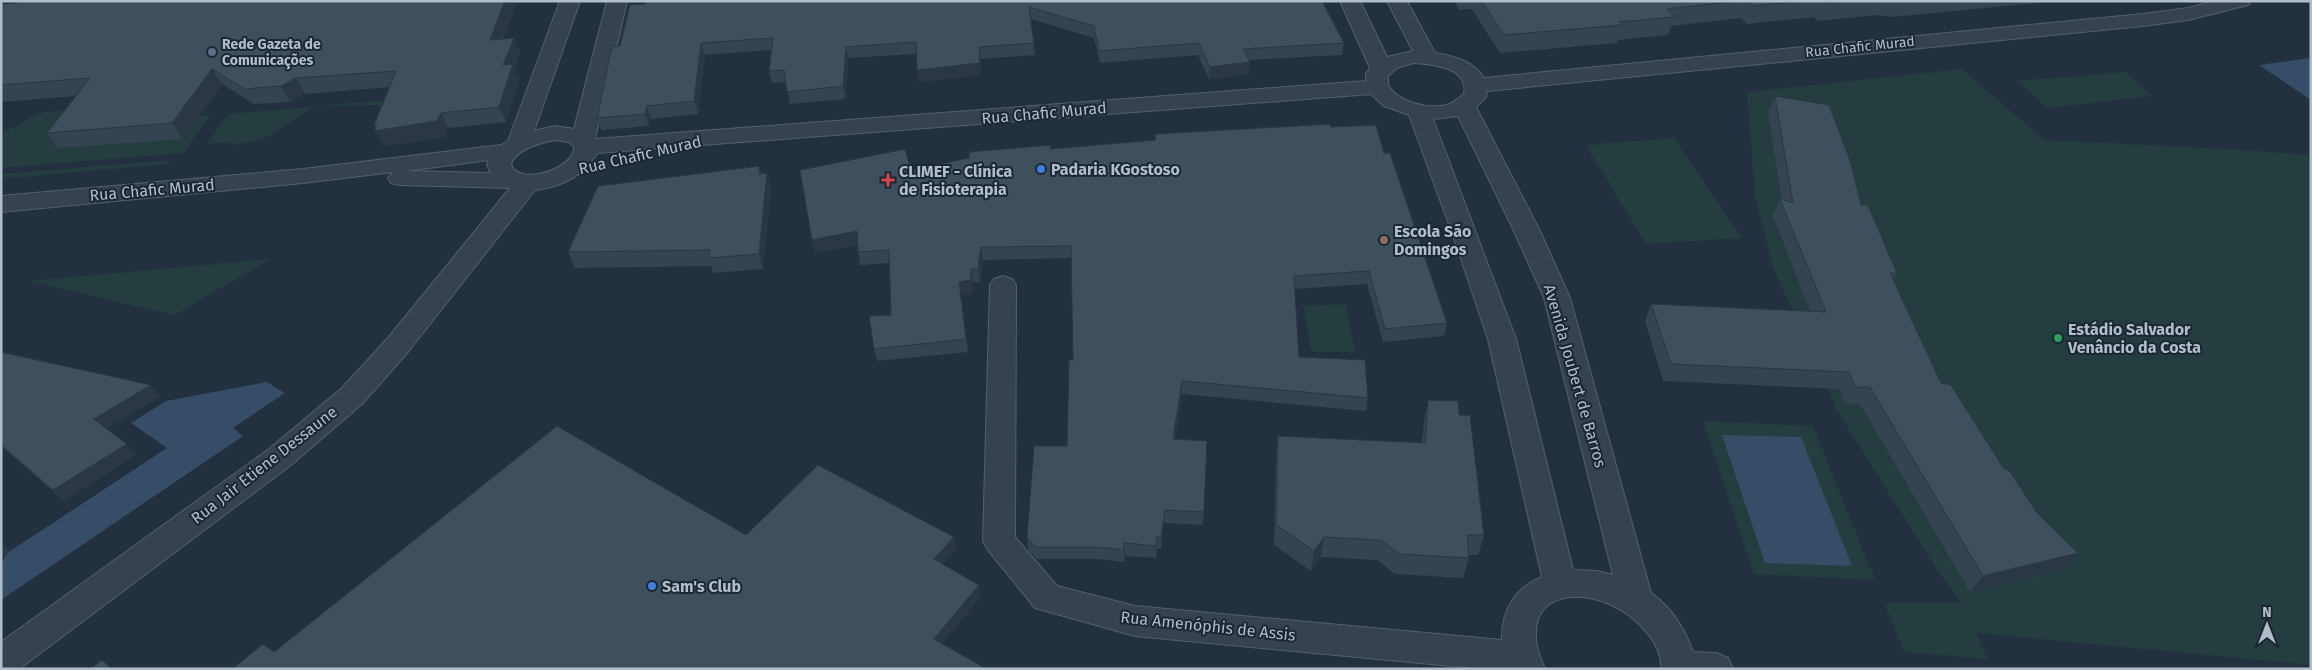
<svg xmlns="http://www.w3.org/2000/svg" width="2312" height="670" font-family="'Fira Sans',sans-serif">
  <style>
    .green { fill: #243e40 }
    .water { fill: #354d67 }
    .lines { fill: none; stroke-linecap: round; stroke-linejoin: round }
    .minor-casing { stroke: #54606c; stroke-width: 2 }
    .minor { fill: #36424f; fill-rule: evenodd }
    .wall { fill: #354451 }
    .shaded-wall { fill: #2b3742 }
    .building { fill: #3e4f5e; stroke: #2b3742 }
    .service-dot { fill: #5c6f8a; stroke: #1b2733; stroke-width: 2 }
    .shop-dot { fill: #3f7fe0; stroke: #1b2733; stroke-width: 2 }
    .health-dot { fill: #e0444e; stroke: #1b2733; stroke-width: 2 }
    .education-dot { fill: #8d6e63; stroke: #1b2733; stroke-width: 2 }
    .leisure-dot { fill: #2e9e5b; stroke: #1b2733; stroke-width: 2 }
    .labels { text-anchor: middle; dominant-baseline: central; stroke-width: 4; stroke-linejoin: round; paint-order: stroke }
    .far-poi-label { font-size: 14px; font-weight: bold; fill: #b2bdca; stroke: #1b2733; text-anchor: start }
    .far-street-label { font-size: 14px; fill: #b2bdca; stroke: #1b2733 }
    .street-label { font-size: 16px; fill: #b2bdca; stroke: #1b2733 }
    .poi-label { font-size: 16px; font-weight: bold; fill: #b2bdca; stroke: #1b2733; text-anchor: start }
  </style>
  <rect width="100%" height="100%" fill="#22303f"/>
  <g class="green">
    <path d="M 1962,69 L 2044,140 L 2229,149 L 2311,155 L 2311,665 L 1976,633 L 1988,659 L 1904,652 L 1884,603 L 1961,603 L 1932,562 L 1836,409 L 1773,267 L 1755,196 L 1747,92 Z"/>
    <path d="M 2126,72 L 2152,96 L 2048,108 L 2018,81 Z"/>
    <path d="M 400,99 L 382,109 L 377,105 L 314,107 L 264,139 L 234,145 L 235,142 L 207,144 L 228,114 Z"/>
    <path d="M 122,102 L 183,117 L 210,115 L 184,153 L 1,168 L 1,134 L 39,113 Z"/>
    <path d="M 1674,138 L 1742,238 L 1646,244 L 1586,145 Z"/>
    <path d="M 170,160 L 168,164 L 1,179 L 1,174 Z"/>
    <path d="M 271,259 L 174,315 L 29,281 Z"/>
    <path d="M 1346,304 L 1355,352 L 1311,352 L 1304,306 Z"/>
    <path d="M 1703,421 L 1813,426 L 1875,580 L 1754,574 Z"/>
  </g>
  <g class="water">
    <path d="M 2311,58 L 2311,100 L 2259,65 Z"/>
    <path d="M 267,382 L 285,393 L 233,428 L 243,436 L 1,600 L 1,557 L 167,448 L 131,423 L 166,401 Z"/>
    <path d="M 1722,435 L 1801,437 L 1852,566 L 1765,563 Z"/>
  </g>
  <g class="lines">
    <defs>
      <path id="minor" d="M 560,1 L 580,1 L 534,131 L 555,126 L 574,129 L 607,1 L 627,1 L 595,139 L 1366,81 L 1366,74 L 1370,68 L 1340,1 L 1360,1 L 1387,57 L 1413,51 L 1387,1 L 1407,1 L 1435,53 C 1454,56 1473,61 1484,78 L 2143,14 L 2188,8 L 2215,1 L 2251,1 L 2248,5 L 2188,20 L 2143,26 L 1487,91 L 1486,97 L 1476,107 L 1540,231 L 1570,298 L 1651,593 C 1671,607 1685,629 1693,652 L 1716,653 L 1728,658 L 1733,669 L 1661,669 C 1662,655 1656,644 1648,634 C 1605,578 1505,582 1545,669 L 1483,669 L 1135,636 L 1035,608 L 988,550 L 983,541 L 990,285 L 994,279 L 1003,276 L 1012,279 L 1016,285 L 1015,537 L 1057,586 L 1135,606 L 1502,640 C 1501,612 1515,587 1542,577 L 1488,339 L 1454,238 L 1409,115 L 1384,106 L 1371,94 L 597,153 C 584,176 561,187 535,190 L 408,352 L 362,404 L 291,465 L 19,669 L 1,669 L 1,642 L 269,449 L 342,388 L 388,338 L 510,188 L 400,185 L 391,183 L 388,178 L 393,172 L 303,183 L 1,212 L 1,196 L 303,169 L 501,145 L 508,141 ZM 1413,63 C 1432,64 1469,67 1464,94 C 1459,98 1453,103 1447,105 C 1428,109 1398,103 1388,85 L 1388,76 L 1397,68 ZM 1458,116 L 1514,231 L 1544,298 L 1613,575 L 1597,571 L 1573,570 L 1516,339 L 1433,119 ZM 555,140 L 568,142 L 574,146 C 576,168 521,187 511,165 C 515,149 540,143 555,140 ZM 489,160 L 487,165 L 491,173 L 406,171 Z"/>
    </defs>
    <use href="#minor" class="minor-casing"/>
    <use href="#minor" class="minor"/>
  </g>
  <g class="wall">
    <path d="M 37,1 L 517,1 L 503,39 L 514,38 L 520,53 L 515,67 L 520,79 L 506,122 L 448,128 L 445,137 L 383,146 L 374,125 L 390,87 L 305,94 L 290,102 L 254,104 L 222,84 L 183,139 L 58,148 L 47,133 L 76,96 L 1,102 L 1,4 Z"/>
    <path d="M 1322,1 L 1344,43 L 1342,55 L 1248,60 L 1250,62 L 1249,74 L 1209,79 L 1198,55 L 1100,63 L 1094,38 L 1031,19 L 1035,55 L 980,59 L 981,75 L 919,82 L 916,54 L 849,58 L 845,99 L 790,104 L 786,82 L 772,83 L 769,71 L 771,50 L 705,55 L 698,114 L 651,119 L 649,126 L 602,130 L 597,118 L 620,46 L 645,4 Z"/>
    <path d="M 1454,1 L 2037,1 L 2036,3 L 1893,17 L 1877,15 L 1818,21 L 1814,17 L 1747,24 L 1741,18 L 1671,26 L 1668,35 L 1618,40 L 1617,43 L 1500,53 L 1472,9 L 1459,10 Z"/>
    <path d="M 1775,96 L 1861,205 L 1897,273 L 1893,280 L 1941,383 L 2063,569 L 1970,592 L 1860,404 L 1845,403 L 1840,389 L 1663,381 L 1645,321 L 1651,304 L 1810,311 L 1773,216 L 1780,199 L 1782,200 L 1768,112 Z"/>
    <path d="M 1331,127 L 1384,153 L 1447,323 L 1444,336 L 1383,342 L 1367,284 L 1295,289 L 1299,357 L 1368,398 L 1366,411 L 1182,394 L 1175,439 L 1207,441 L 1203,525 L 1164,523 L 1161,549 L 1157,548 L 1156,558 L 1125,556 L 1124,562 L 1098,559 L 1037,559 L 1028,550 L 1027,537 L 1067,446 L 1073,360 L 1071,258 L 983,260 L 980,282 L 973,282 L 973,293 L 961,295 L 968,352 L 877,361 L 874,349 L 891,315 L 889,263 L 860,265 L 858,252 L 857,245 L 815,253 L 812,240 L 911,170 L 1051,149 L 1155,140 L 1155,134 Z"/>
    <path d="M 759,166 L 761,174 L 767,173 L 771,189 L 763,269 L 713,273 L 711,266 L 575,268 L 568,252 Z"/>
    <path d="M 1,352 L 160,396 L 106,429 L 136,455 L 64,501 L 1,446 Z"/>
    <path d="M 1428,400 L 1484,535 L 1478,555 L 1469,555 L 1469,558 L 1463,578 L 1395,574 L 1377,560 L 1321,557 L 1311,571 L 1274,545 L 1276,457 L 1278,436 L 1422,443 L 1424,420 Z"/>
  </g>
  <g class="shaded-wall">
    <path d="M 505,1 L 517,1 L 496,55 L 490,40 Z"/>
    <path d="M 514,38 L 520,53 L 515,67 L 520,79 L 506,122 L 499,107 L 503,65 Z"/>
    <path d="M 701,43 L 705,55 L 698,114 L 694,101 Z"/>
    <path d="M 846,47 L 849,58 L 845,99 L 843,86 Z"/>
    <path d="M 979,47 L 981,75 L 919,82 L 917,70 Z"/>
    <path d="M 1250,62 L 1249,74 L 1209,79 L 1210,67 Z"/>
    <path d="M 212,69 L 222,84 L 183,139 L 172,123 Z"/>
    <path d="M 296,78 L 305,94 L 290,102 L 281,86 Z"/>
    <path d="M 647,106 L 651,119 L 649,126 L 645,114 Z"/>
    <path d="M 441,113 L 448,128 L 445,137 L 383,146 L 374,131 Z"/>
    <path d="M 767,173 L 771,189 L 763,269 L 759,254 Z"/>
    <path d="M 857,231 L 860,244 L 815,253 L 812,240 Z"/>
    <path d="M 981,247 L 983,260 L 980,282 L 978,269 Z"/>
    <path d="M 971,269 L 973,282 L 973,293 L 961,295 L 968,352 L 959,282 Z"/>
    <path d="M 1182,381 L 1182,394 L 1173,452 L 1173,439 Z"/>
    <path d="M 151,385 L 160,396 L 104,430 L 94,419 Z"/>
    <path d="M 127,444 L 136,455 L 64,501 L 53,490 Z"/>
    <path d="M 1165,510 L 1164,523 L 1161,549 L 1161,537 Z"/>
    <path d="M 954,537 L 956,549 L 937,571 L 934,559 Z"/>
    <path d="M 1324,537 L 1321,557 L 1311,571 L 1314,551 Z"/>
    <path d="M 1,542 L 9,549 L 3,561 L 1,559 Z"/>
    <path d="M 1124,543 L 1125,556 L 1124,562 Z"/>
    <path d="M 2078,553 L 2063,569 L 1970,592 L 1983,576 Z"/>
    <path d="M 979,585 L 981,597 L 937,650 L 934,639 Z"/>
  </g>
  <g class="building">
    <path d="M 37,1 L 505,1 L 490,40 L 514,38 L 503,65 L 513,64 L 499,107 L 441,113 L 437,121 L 374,131 L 377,125 L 374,125 L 396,71 L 296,78 L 281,86 L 245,89 L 212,69 L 172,123 L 47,133 L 90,78 L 1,85 L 1,4 Z"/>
    <path d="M 645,1 L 1322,1 L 1344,43 L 1243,49 L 1250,62 L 1210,67 L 1199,43 L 1099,51 L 1094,26 L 1029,7 L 1034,43 L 979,47 L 980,63 L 917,70 L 916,42 L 846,47 L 843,86 L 787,92 L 784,70 L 769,71 L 773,38 L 701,43 L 694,101 L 647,106 L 645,114 L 597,118 L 612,46 L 620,46 L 630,5 L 645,4 Z"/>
    <path d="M 1482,1 L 1738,1 L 1667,9 L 1674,17 L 1619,22 L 1622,25 L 1504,35 Z"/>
    <path d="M 1749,1 L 1800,1 L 1754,6 Z"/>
    <path d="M 1824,1 L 1843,1 L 1825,3 Z"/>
    <path d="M 1775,96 L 1829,105 L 1851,163 L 1861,205 L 1868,205 L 1897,273 L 1890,273 L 1941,383 L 1951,385 L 2004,469 L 2009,470 L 2037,513 L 2078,553 L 1983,576 L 1870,387 L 1855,387 L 1849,372 L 1671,364 L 1651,304 L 1826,312 L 1780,199 L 1793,203 Z"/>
    <path d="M 1330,124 L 1331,127 L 1376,125 L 1384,153 L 1390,153 L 1447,323 L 1385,329 L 1369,271 L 1294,276 L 1299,357 L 1365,360 L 1368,398 L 1182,381 L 1173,439 L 1207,441 L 1204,512 L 1165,510 L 1161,537 L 1157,536 L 1156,546 L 1124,543 L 1124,550 L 1097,547 L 1035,547 L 1027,537 L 1034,446 L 1067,446 L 1069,360 L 1073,360 L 1071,246 L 981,247 L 978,269 L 971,269 L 971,280 L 959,282 L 966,339 L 874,349 L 869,316 L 891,315 L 889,250 L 858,252 L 857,231 L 812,240 L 800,170 L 905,149 L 911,170 L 969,158 L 969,152 L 1051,145 L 1050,149 L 1156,140 L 1155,134 Z"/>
    <path d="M 759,166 L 759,174 L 767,173 L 759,254 L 708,258 L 710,250 L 568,252 L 598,186 Z"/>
    <path d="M 1,352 L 151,385 L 94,419 L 127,444 L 53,490 L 1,445 Z"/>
    <path d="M 1428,400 L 1458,401 L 1459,415 L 1470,415 L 1484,535 L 1467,535 L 1469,558 L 1399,554 L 1381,540 L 1324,537 L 1314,551 L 1276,525 L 1278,436 L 1425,443 Z"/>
    <path d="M 557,426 L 746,535 L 818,465 L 954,537 L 934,559 L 979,585 L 934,639 L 983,667 L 981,669 L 232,669 L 263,644 L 274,652 Z"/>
    <path d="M 102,660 L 112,669 L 90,669 Z"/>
  </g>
  <circle class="service-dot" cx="212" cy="52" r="5"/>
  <g class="shop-dot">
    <circle cx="1041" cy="169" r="5"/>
    <circle cx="652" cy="586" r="5"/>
  </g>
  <path class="health-dot" d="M885.5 172.5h5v5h5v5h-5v5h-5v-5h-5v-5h5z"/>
  <circle class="education-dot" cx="1384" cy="240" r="5"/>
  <circle class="leisure-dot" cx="2058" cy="338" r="5"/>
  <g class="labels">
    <g class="far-poi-label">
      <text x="222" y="44">Rede Gazeta de<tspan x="222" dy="16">Comunicações</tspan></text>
    </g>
    <g class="far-street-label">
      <text transform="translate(1860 47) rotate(-6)">Rua Chafic Murad</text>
    </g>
    <g class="street-label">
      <text transform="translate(1044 113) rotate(-5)">Rua Chafic Murad</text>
      <text transform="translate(640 155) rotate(-13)">Rua Chafic Murad</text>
      <text transform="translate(152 190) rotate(-5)">Rua Chafic Murad</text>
      <text transform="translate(1575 376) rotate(74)">Avenida Joubert de Barros</text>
      <text transform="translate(264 465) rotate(-38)">Rua Jair Etiene Dessaune</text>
      <text transform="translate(1208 626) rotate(6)">Rua Amenóphis de Assis</text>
    </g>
    <g class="poi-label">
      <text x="1051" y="169">Padaria KGostoso</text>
      <text x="899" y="171">CLIMEF - Clínica<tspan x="899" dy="18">de Fisioterapia</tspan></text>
      <text x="1394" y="231">Escola São<tspan x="1394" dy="18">Domingos</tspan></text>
      <text x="2068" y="329">Estádio Salvador<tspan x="2068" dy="18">Venâncio da Costa</tspan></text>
      <text x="662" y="586">Sam's Club</text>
    </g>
  </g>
  <rect width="2312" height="670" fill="none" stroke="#b2bdca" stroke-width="5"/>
  <g transform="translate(2267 625)" stroke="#1b2733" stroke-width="4" paint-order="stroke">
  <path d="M0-4L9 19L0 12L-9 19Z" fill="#b2bdca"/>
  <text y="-8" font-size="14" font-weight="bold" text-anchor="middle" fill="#b2bdca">N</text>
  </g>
</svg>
